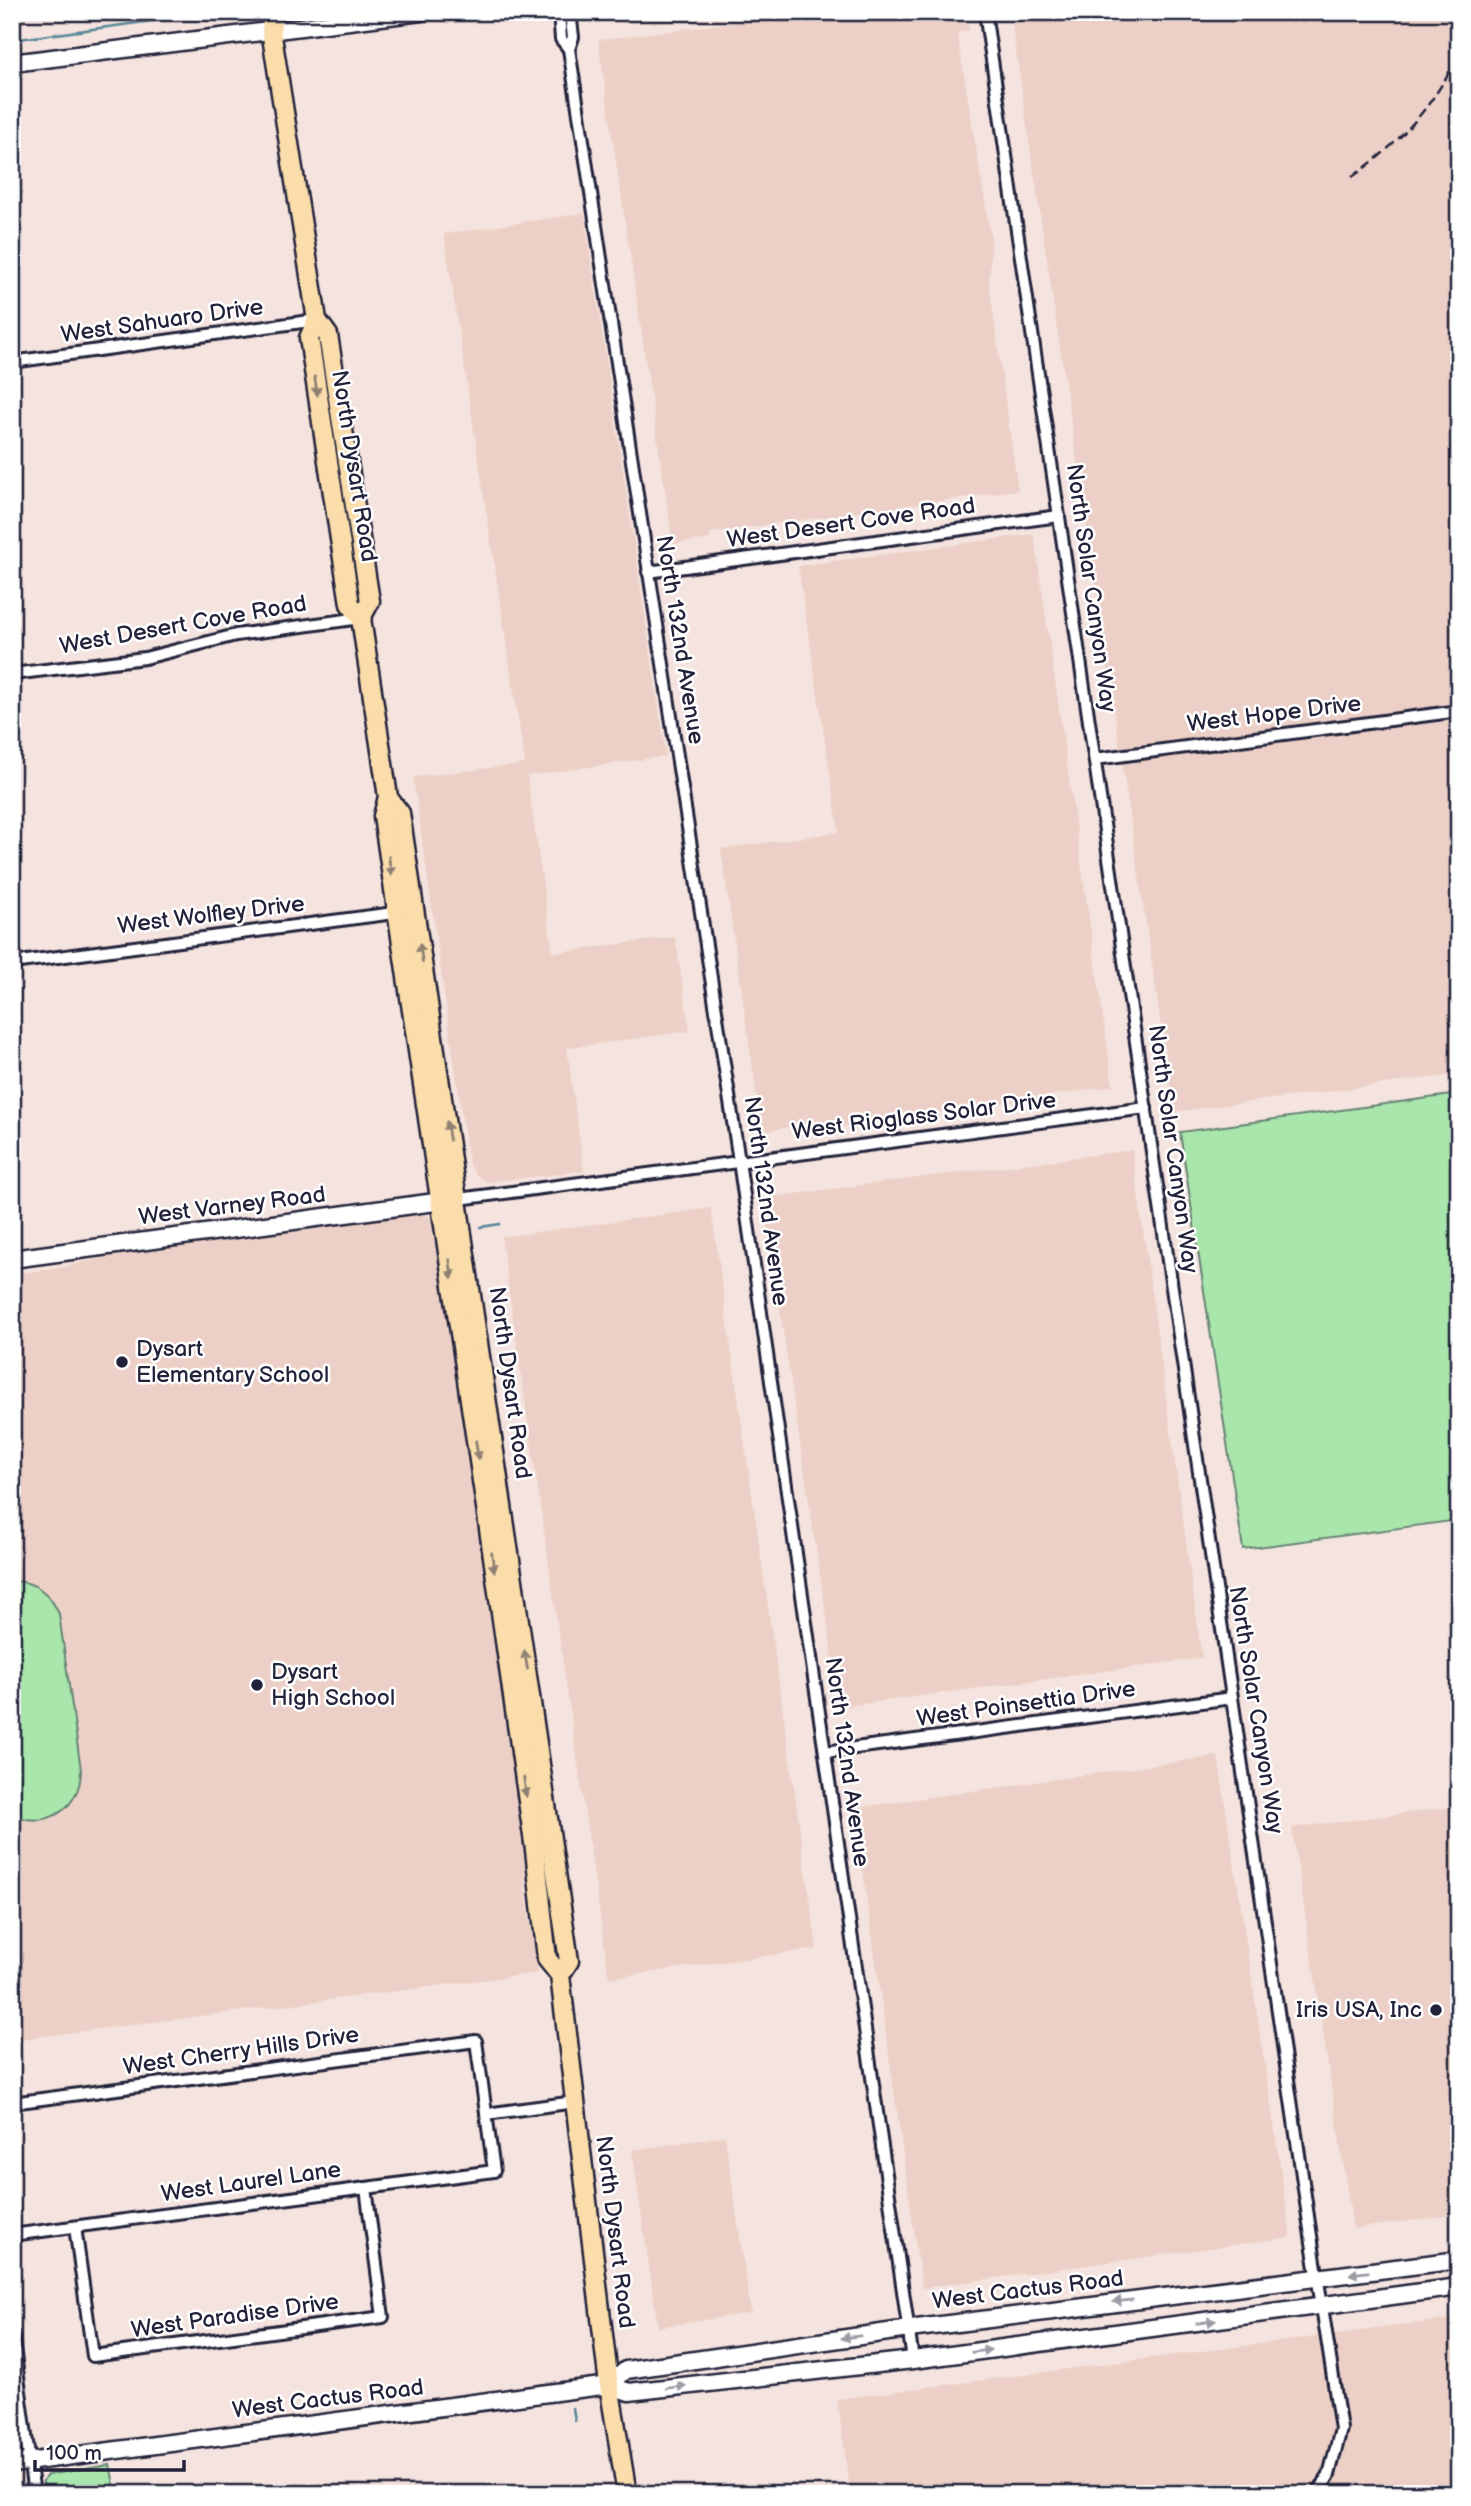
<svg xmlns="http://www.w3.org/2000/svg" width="1471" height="2506" font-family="'Balsamiq Sans',sans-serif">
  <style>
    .built { fill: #ecd0c7 }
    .green { fill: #a9e6ac; stroke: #668474; stroke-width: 2 }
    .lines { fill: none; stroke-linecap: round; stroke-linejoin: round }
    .stream { stroke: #578699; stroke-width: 2.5 }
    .street-casing { stroke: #22223b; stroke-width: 16 }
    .secondary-casing { stroke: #22223b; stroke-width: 21 }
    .primary-casing { stroke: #22223b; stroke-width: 23 }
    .street { stroke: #fff; stroke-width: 10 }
    .secondary { stroke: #fff; stroke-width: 16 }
    .primary { stroke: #faddab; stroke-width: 18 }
    .rail { stroke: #22223b; stroke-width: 2.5; stroke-dasharray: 10 5; stroke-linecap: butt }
    .oneway { fill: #8e8073 }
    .oneway2 { fill: #9c9ca7 }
    .poi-dot { fill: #22223b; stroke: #fff; stroke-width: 2.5 }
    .labels { text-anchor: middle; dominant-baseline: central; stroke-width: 5; stroke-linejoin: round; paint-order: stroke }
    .street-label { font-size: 23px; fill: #22223b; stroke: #fff }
    .poi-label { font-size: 23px; fill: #22223b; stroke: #fff; text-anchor: start }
  </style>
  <rect width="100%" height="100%" fill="#f4e3de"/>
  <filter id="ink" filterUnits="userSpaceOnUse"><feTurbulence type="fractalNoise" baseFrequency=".0143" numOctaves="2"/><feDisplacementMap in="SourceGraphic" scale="14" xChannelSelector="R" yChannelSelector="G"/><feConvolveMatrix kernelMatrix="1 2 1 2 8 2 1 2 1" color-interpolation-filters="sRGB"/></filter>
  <g filter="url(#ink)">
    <g class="built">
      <path d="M 818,12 L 966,12 L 969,30 L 957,33 L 991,238 L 989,283 L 1018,490 L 710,533 L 710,539 L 673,544 L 598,40 Z"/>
      <path d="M 1010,12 L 1459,12 L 1459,1074 L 1174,1112 Z"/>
      <path d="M 584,213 L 666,756 L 527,776 L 553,953 L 675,937 L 690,1031 L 567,1048 L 584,1171 L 487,1182 L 476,1175 L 469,1165 L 413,777 L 525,764 L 444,234 Z"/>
      <path d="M 1034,534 L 1113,1086 L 800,1133 L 798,1125 L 762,1132 L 721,849 L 839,832 L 798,566 Z"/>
      <path d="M 1132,1150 L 1202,1658 L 840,1707 L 763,1198 Z"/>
      <path d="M 711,1208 L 817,1949 L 609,1978 L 501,1237 Z"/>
      <path d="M 419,1214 L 428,1216 L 433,1222 L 526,1846 L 525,1886 L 538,1973 L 12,2040 L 12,1274 L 59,1268 L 111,1256 Z"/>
      <path d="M 1218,1756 L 1291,2237 L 922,2288 L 854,1808 Z"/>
      <path d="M 1459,1806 L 1459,2214 L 1353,2229 L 1292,1828 Z"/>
      <path d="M 725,2136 L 751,2313 L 658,2327 L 632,2150 Z"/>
      <path d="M 1459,2318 L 1459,2494 L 817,2494 L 850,2490 L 837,2399 Z"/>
    </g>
    <g class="green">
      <path d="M 1459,1094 L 1459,1520 L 1243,1549 L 1180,1132 Z"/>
      <path d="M 12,1581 C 35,1581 50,1593 59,1614 L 81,1770 C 81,1808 47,1831 12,1814 Z"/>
      <path d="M 110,2465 L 116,2494 L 43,2494 L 43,2481 L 47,2475 Z"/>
    </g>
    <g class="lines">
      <g class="stream">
        <path d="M 12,40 L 218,12"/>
        <path d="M 481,1227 L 500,1224"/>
        <path d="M 573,2408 L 575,2421"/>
      </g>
      <defs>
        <g id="street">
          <path d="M 559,12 L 561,39 L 569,49"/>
          <path d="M 570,12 L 573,37 L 569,49 L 739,1161 L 913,2360"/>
          <path d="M 985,12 L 1309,2223 L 1341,2429 L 1329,2475 L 1318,2494"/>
          <path d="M 12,362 L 317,320"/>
          <path d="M 648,572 L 1059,516"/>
          <path d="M 12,674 L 145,658 L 236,635 L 361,618"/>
          <path d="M 1095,759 L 1459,711"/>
          <path d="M 12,963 L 402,912"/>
          <path d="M 459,1199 L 1146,1108"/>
          <path d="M 825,1752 L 1232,1698"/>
          <path d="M 12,2103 L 476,2041 L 494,2171 L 12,2235"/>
          <path d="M 486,2114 L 575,2102"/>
          <path d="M 75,2227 L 93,2356 L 383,2317 L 366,2188"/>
          <path d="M 12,2333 L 34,2494"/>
        </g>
        <g id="secondary">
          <path d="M 12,63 L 421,12"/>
          <path d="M 12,1259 L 450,1200"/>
          <path d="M 609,2385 L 626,2370 L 909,2329 L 1459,2260"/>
          <path d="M 12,2464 L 609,2385 L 629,2392 L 913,2360 L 1459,2287"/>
        </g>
        <g id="primary">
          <path d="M 274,12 L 271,30 L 317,320 L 328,335 L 370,601 L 361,618"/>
          <path d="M 317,320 L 309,338 L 350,604 L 361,618 L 388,797 L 383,816 L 484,1494 L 535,1850 L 547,1959 L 560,1975 L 609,2385 L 627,2494"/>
          <path d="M 389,799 L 400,813 L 569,1961 L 560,1975"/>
        </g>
      </defs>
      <use href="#street" class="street-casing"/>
      <use href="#secondary" class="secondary-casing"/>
      <use href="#primary" class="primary-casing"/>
      <use href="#street" class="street"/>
      <use href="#secondary" class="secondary"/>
      <use href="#primary" class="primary"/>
      <path class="rail" d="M 1352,177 C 1397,146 1438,102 1459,51"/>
    </g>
    <defs><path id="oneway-solid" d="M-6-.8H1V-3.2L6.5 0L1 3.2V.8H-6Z" transform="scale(1.75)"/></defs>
    <g class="oneway">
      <use href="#oneway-solid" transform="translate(316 386) rotate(81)"/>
      <use href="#oneway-solid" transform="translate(390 866) rotate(82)"/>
      <use href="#oneway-solid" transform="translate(421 953) rotate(-99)"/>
      <use href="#oneway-solid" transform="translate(448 1131) rotate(-99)"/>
      <use href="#oneway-solid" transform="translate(451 1269) rotate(82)"/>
      <use href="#oneway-solid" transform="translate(477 1450) rotate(82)"/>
      <use href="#oneway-solid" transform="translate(493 1562) rotate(82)"/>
      <use href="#oneway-solid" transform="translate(526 1660) rotate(-99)"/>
      <use href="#oneway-solid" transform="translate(525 1787) rotate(82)"/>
    </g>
    <g class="oneway2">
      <use href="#oneway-solid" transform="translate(1359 2273) rotate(173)"/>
      <use href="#oneway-solid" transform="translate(1123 2301) rotate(174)"/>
      <use href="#oneway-solid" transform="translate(1206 2322) rotate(-8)"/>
      <use href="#oneway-solid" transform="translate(851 2337) rotate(172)"/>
      <use href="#oneway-solid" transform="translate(981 2351) rotate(-7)"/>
      <use href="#oneway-solid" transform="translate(676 2387) rotate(-7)"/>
    </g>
  </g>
  <g class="poi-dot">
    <circle cx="122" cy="1362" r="7"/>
    <circle cx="257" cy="1685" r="7"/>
    <circle cx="1436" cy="2010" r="7"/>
  </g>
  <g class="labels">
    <g class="street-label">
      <text transform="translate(162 321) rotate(-8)">West Sahuaro Drive</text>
      <text transform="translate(354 466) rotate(81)">North Dysart Road</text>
      <text transform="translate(851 523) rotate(-8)">West Desert Cove Road</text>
      <text transform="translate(1091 588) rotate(82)">North Solar Canyon Way</text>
      <text transform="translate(183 625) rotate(-10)">West Desert Cove Road</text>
      <text transform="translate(680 640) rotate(81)">North 132nd Avenue</text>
      <text transform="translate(1274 714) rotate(-7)">West Hope Drive</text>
      <text transform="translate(211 915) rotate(-7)">West Wolfley Drive</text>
      <text transform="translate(924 1116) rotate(-7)">West Rioglass Solar Drive</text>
      <text transform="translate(1173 1149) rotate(82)">North Solar Canyon Way</text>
      <text transform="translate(766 1201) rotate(82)">North 132nd Avenue</text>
      <text transform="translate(232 1206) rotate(-7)">West Varney Road</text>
      <text transform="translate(510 1383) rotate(82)">North Dysart Road</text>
      <text transform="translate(1026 1704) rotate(-8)">West Poinsettia Drive</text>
      <text transform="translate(1256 1710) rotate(81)">North Solar Canyon Way</text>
      <text transform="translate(847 1762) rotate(82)">North 132nd Avenue</text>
      <text transform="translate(241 2051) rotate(-8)">West Cherry Hills Drive</text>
      <text transform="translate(251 2182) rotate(-8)">West Laurel Lane</text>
      <text transform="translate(615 2232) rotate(83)">North Dysart Road</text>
      <text transform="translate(1028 2290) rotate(-7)">West Cactus Road</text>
      <text transform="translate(235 2316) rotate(-8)">West Paradise Drive</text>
      <text transform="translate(328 2399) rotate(-7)">West Cactus Road</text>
    </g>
    <g class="poi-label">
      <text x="136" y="1349">Dysart<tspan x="136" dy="26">Elementary School</tspan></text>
      <text x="271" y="1672">Dysart<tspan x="271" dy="26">High School</tspan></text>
      <text x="1422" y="2010" text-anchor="end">Iris USA, Inc</text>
    </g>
  </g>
  <rect width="1471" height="2506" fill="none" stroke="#fff" stroke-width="42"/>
  <rect x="21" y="21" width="1429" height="2464" fill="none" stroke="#22223b" stroke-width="2.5" filter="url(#ink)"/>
  <path d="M35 2460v10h149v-10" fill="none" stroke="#22223b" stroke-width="3.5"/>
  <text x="46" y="2460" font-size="21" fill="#22223b" stroke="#ffffff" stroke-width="5" paint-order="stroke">100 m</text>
</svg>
